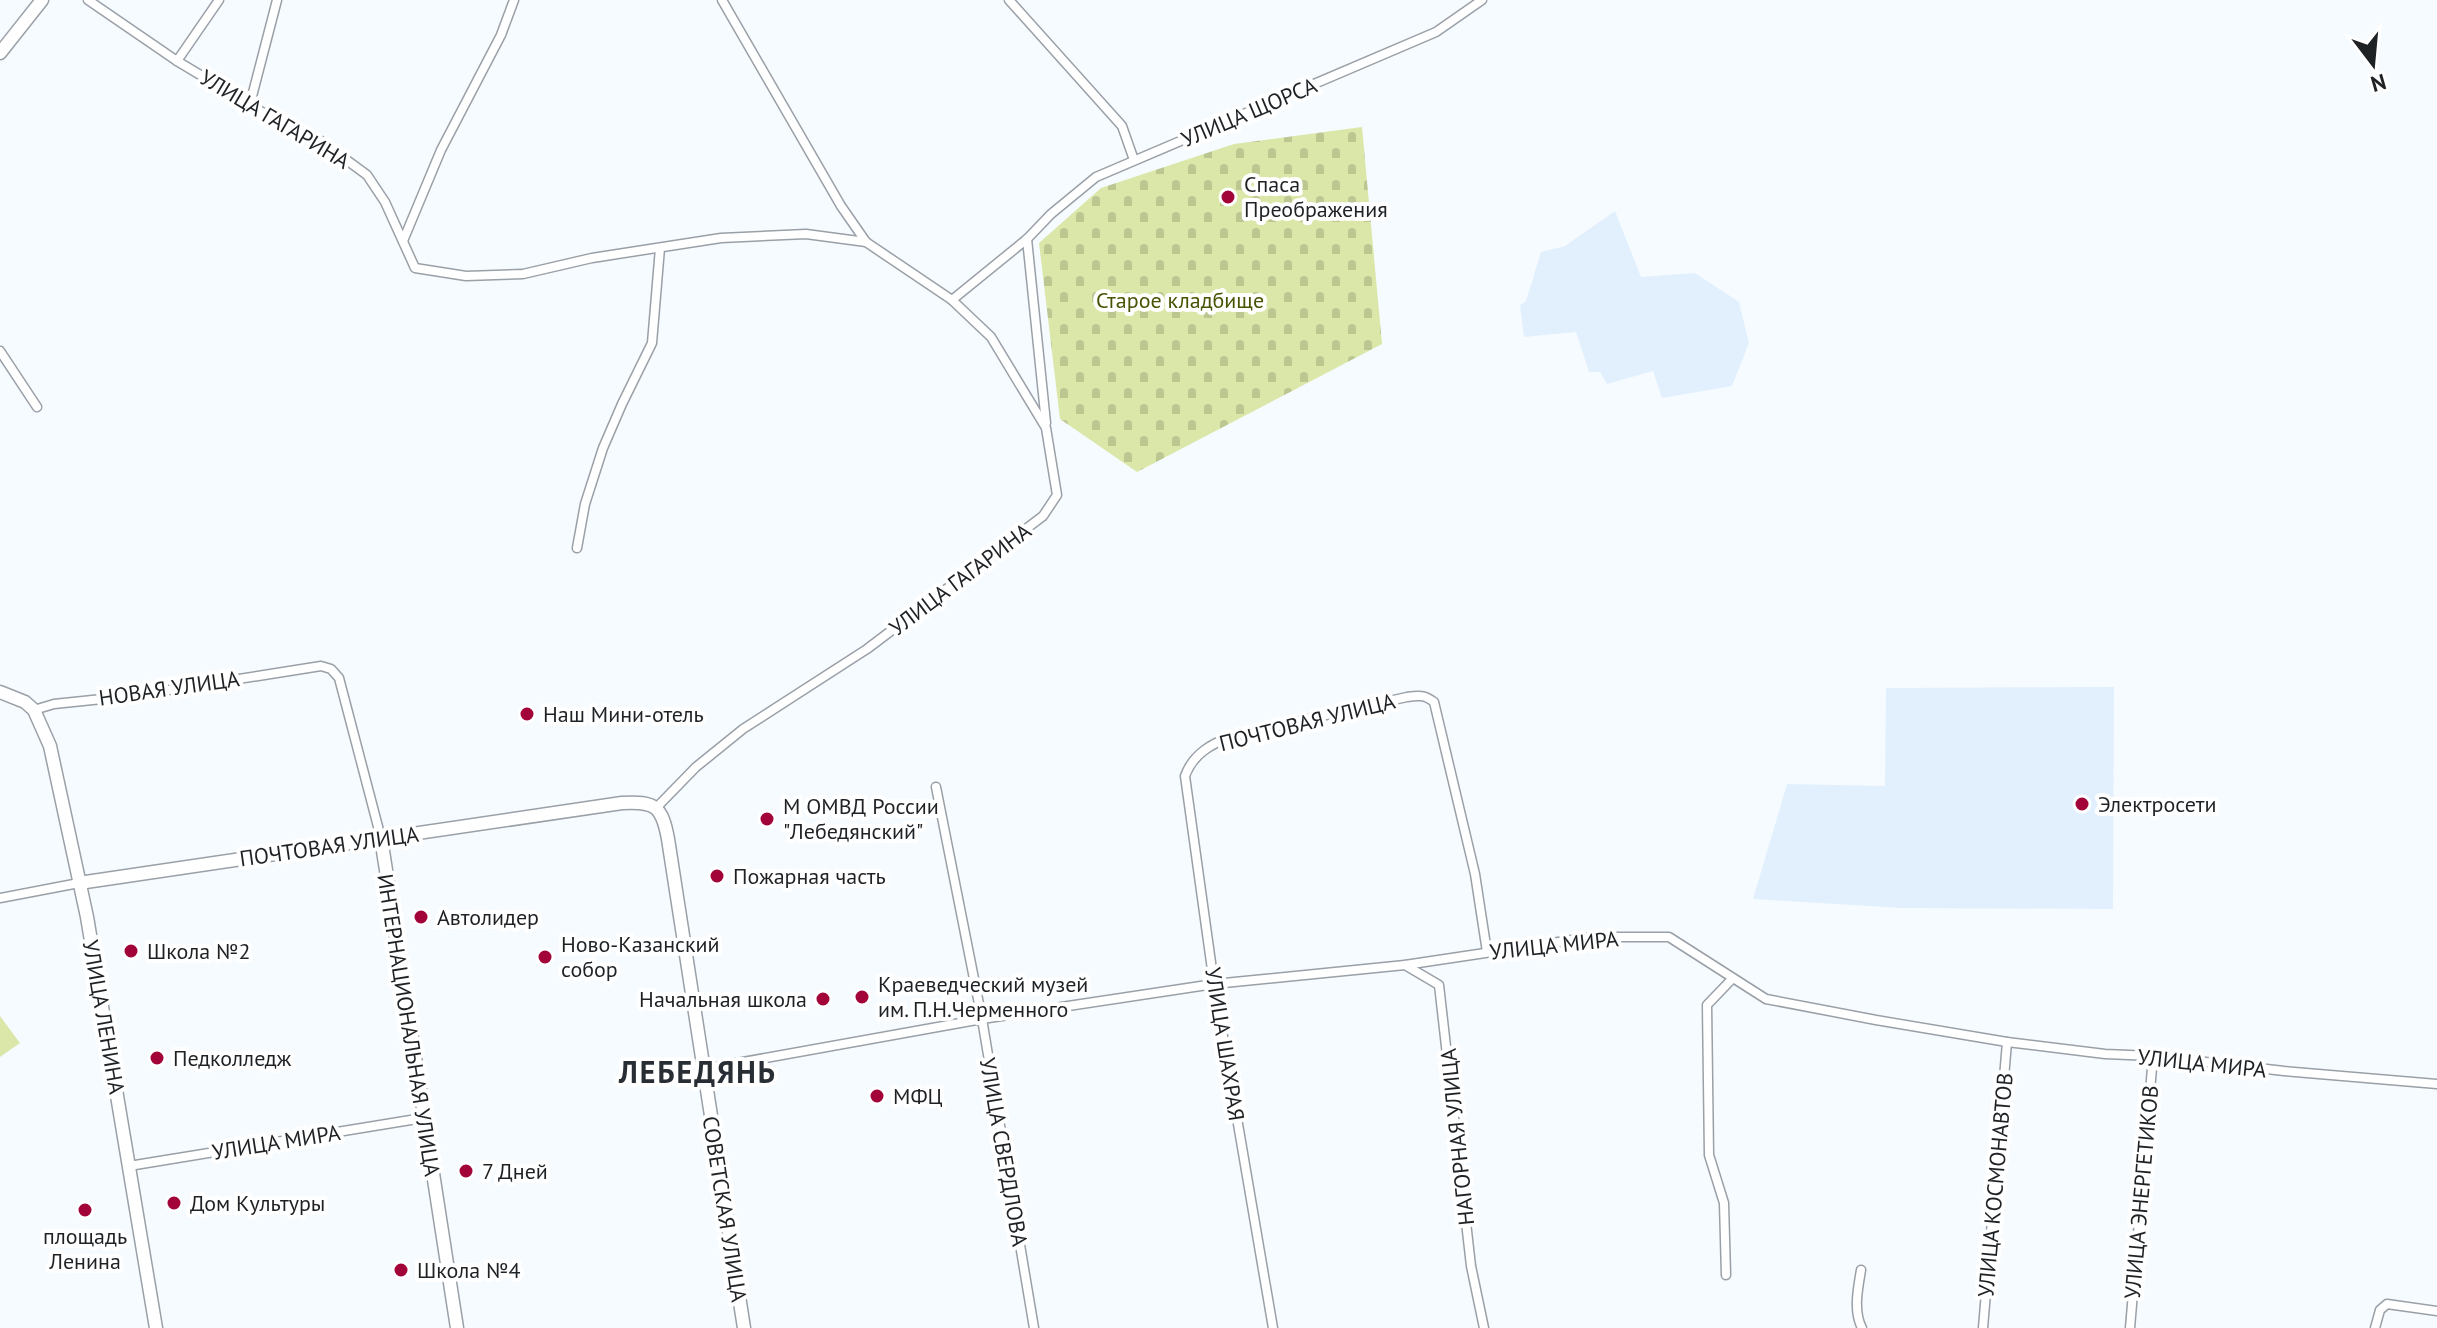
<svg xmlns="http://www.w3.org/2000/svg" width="2437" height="1328" font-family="'PT Sans',sans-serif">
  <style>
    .built { fill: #e2f0fd }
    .grass { fill: #dae7a9 }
    .cemetery { fill: url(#cemetery-stones) }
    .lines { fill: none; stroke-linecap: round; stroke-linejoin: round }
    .street-casing { stroke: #99a0a7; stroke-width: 11 }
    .secondary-casing { stroke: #99a0a7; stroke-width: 15 }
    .street { stroke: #fff; stroke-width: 8 }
    .secondary { stroke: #fff; stroke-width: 12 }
    .poi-dot { fill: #a20439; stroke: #fff; stroke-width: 3 }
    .labels { text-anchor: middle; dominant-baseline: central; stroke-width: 8; stroke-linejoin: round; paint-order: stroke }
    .street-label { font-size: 22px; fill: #1f2225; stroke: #fff }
    .poi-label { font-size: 22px; fill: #1f2225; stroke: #fff; text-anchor: start }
    .park-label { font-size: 22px; fill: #495303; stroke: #fff }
    .district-label { font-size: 30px; font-weight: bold; letter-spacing: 2px; fill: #282e33; stroke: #fff }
  </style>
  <defs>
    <pattern id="cemetery-stones" width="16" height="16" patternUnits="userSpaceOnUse" patternTransform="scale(2)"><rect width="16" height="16" fill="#dae7a9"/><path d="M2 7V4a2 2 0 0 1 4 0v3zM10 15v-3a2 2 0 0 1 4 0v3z" fill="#bbc691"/></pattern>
  </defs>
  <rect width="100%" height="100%" fill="#f6fbff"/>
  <g class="built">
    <path d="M 1615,211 L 1641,277 L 1695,273 L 1739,302 L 1749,343 L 1732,386 L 1662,398 L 1653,371 L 1607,384 L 1600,372 L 1589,372 L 1576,332 L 1524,337 L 1520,305 L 1526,301 L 1541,252 L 1565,246 Z"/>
    <path d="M 2114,687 L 2113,909 L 1902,908 L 1753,899 L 1787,784 L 1885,786 L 1886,688 Z"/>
  </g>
  <path class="grass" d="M 0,1016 L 20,1043 L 0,1057 Z"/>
  <path class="cemetery" d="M 1362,127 L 1382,344 L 1137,472 L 1060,419 L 1039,243 L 1101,188 L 1234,144 Z"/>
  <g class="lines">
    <defs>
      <g id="street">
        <path d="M 88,0 L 177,61 L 267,115 L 318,139 L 367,175 L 385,202 L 415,268 L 466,276 L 523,274 L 592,258 L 721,238 L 806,234 L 866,242 L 952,300 L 991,337 L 1046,428 L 1057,495 L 1043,516 L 867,649 L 743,729 L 696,767 L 657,807"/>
        <path d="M 722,0 L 841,206 L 866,242"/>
        <path d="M 1009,0 L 1122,126 L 1134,160"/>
        <path d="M 177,61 L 219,0"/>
        <path d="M 250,104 L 277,0"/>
        <path d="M 1027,239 L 1046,423"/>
        <path d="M 403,241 L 441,150 L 501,35 L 514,0"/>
        <path d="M 952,300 L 1027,239 L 1051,214 L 1096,177 L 1436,32 L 1482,0"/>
        <path d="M 0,351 L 37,407"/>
        <path d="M 577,548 L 585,504 L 603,448 L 622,404 L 652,343 L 660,248"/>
        <path d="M 34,710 L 54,704 L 131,696 L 321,666 L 331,669 L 339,678 L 381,838"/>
        <path d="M 936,787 L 982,1019 L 1034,1328"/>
        <path d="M 0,898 L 79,883"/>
        <path d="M 1405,965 L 1439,985 L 1471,1266 L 1484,1328"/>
        <path d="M 704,1069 L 982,1019 L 1214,984 L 1405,965 L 1592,937 L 1669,937 L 1766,999 L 1876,1020 L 2007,1042 L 2105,1054 L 2153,1056 L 2284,1071 L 2437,1084"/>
        <path d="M 129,1166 L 423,1118"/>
        <path d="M 1861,1270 C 1858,1288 1853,1311 1862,1328"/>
        <path d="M 1726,1275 L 1724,1203 L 1709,1155 L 1707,1005 L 1732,979"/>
        <path d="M 1273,1328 L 1214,984 L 1185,776 C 1193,754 1211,744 1232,736 L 1407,697 C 1419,695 1425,695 1434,702 L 1475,874 L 1487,952"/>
        <path d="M 1983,1328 L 2007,1042"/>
        <path d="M 2130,1328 L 2153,1056"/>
        <path d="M 2375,1328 L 2380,1310 L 2387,1304 L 2437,1311"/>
      </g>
      <g id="secondary">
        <path d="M 0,53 L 42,0"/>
        <path d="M 0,692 L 25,702 L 34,710 L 50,746 L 87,917 L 156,1328"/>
        <path d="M 381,838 L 457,1328"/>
        <path d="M 79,883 L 622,803 C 655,801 662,806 668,839 L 744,1328"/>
      </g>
    </defs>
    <use href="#street" class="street-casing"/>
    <use href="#secondary" class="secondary-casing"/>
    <use href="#street" class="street"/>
    <use href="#secondary" class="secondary"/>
  </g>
  <g class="poi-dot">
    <circle cx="1228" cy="197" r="8"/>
    <circle cx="527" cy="714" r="8"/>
    <circle cx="2082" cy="804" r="8"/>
    <circle cx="767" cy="819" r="8"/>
    <circle cx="717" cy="876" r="8"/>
    <circle cx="421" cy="917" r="8"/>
    <circle cx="131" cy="951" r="8"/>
    <circle cx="545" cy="957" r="8"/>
    <circle cx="862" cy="997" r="8"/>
    <circle cx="823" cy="999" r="8"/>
    <circle cx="157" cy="1058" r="8"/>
    <circle cx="877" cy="1096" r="8"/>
    <circle cx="466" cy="1171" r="8"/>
    <circle cx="174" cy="1203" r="8"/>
    <circle cx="85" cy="1210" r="8"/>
    <circle cx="401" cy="1270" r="8"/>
  </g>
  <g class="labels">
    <g class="street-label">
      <text transform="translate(1249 112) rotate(-23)">УЛИЦА ЩОРСА</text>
      <text transform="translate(275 119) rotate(31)">УЛИЦА ГАГАРИНА</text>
      <text transform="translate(960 579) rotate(-37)">УЛИЦА ГАГАРИНА</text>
      <text transform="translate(169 688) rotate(-8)">НОВАЯ УЛИЦА</text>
      <text transform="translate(1307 722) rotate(-14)">ПОЧТОВАЯ УЛИЦА</text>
      <text transform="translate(329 846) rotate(-8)">ПОЧТОВАЯ УЛИЦА</text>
      <text transform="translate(1554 945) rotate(-6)">УЛИЦА МИРА</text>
      <text transform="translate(104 1017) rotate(80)">УЛИЦА ЛЕНИНА</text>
      <text transform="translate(409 1025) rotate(81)">ИНТЕРНАЦИОНАЛЬНАЯ УЛИЦА</text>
      <text transform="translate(1225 1044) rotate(81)">УЛИЦА ШАХРАЯ</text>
      <text transform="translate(2202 1063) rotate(6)">УЛИЦА МИРА</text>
      <text transform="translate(1457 1137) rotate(-96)">НАГОРНАЯ УЛИЦА</text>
      <text transform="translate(276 1142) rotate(-9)">УЛИЦА МИРА</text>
      <text transform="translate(1004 1152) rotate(80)">УЛИЦА СВЕРДЛОВА</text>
      <text transform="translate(1995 1185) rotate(-85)">УЛИЦА КОСМОНАВТОВ</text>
      <text transform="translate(2141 1192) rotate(-85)">УЛИЦА ЭНЕРГЕТИКОВ</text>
      <text transform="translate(725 1209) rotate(81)">СОВЕТСКАЯ УЛИЦА</text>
    </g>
    <g class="poi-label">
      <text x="1244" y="184">Спаса<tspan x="1244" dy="25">Преображения</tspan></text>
      <text x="543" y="714">Наш Мини-отель</text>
      <text x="2098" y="804">Электросети</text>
      <text x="783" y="806">М ОМВД России<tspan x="783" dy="25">"Лебедянский"</tspan></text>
      <text x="733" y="876">Пожарная часть</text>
      <text x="437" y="917">Автолидер</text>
      <text x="561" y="944">Ново-Казанский<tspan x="561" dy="25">собор</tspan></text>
      <text x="147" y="951">Школа №2</text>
      <text x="878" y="984">Краеведческий музей<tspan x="878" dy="25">им. П.Н.Черменного</tspan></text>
      <text x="807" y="999" text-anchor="end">Начальная школа</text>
      <text x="173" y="1058">Педколледж</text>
      <text x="893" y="1096">МФЦ</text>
      <text x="482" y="1171">7 Дней</text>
      <text x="190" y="1203">Дом Культуры</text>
      <text x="85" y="1236" text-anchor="middle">площадь<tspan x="85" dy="25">Ленина</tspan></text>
      <text x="417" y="1270">Школа №4</text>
    </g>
    <g class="park-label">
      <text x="1180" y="300">Старое кладбище</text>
    </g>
    <g class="district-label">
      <text x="698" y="1071">ЛЕБЕДЯНЬ</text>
    </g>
  </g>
  <g transform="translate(2373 64) rotate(164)" stroke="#ffffff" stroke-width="6" paint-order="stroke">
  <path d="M0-6L14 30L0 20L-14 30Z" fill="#1f2225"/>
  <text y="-12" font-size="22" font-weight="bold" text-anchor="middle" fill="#1f2225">N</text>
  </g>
</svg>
